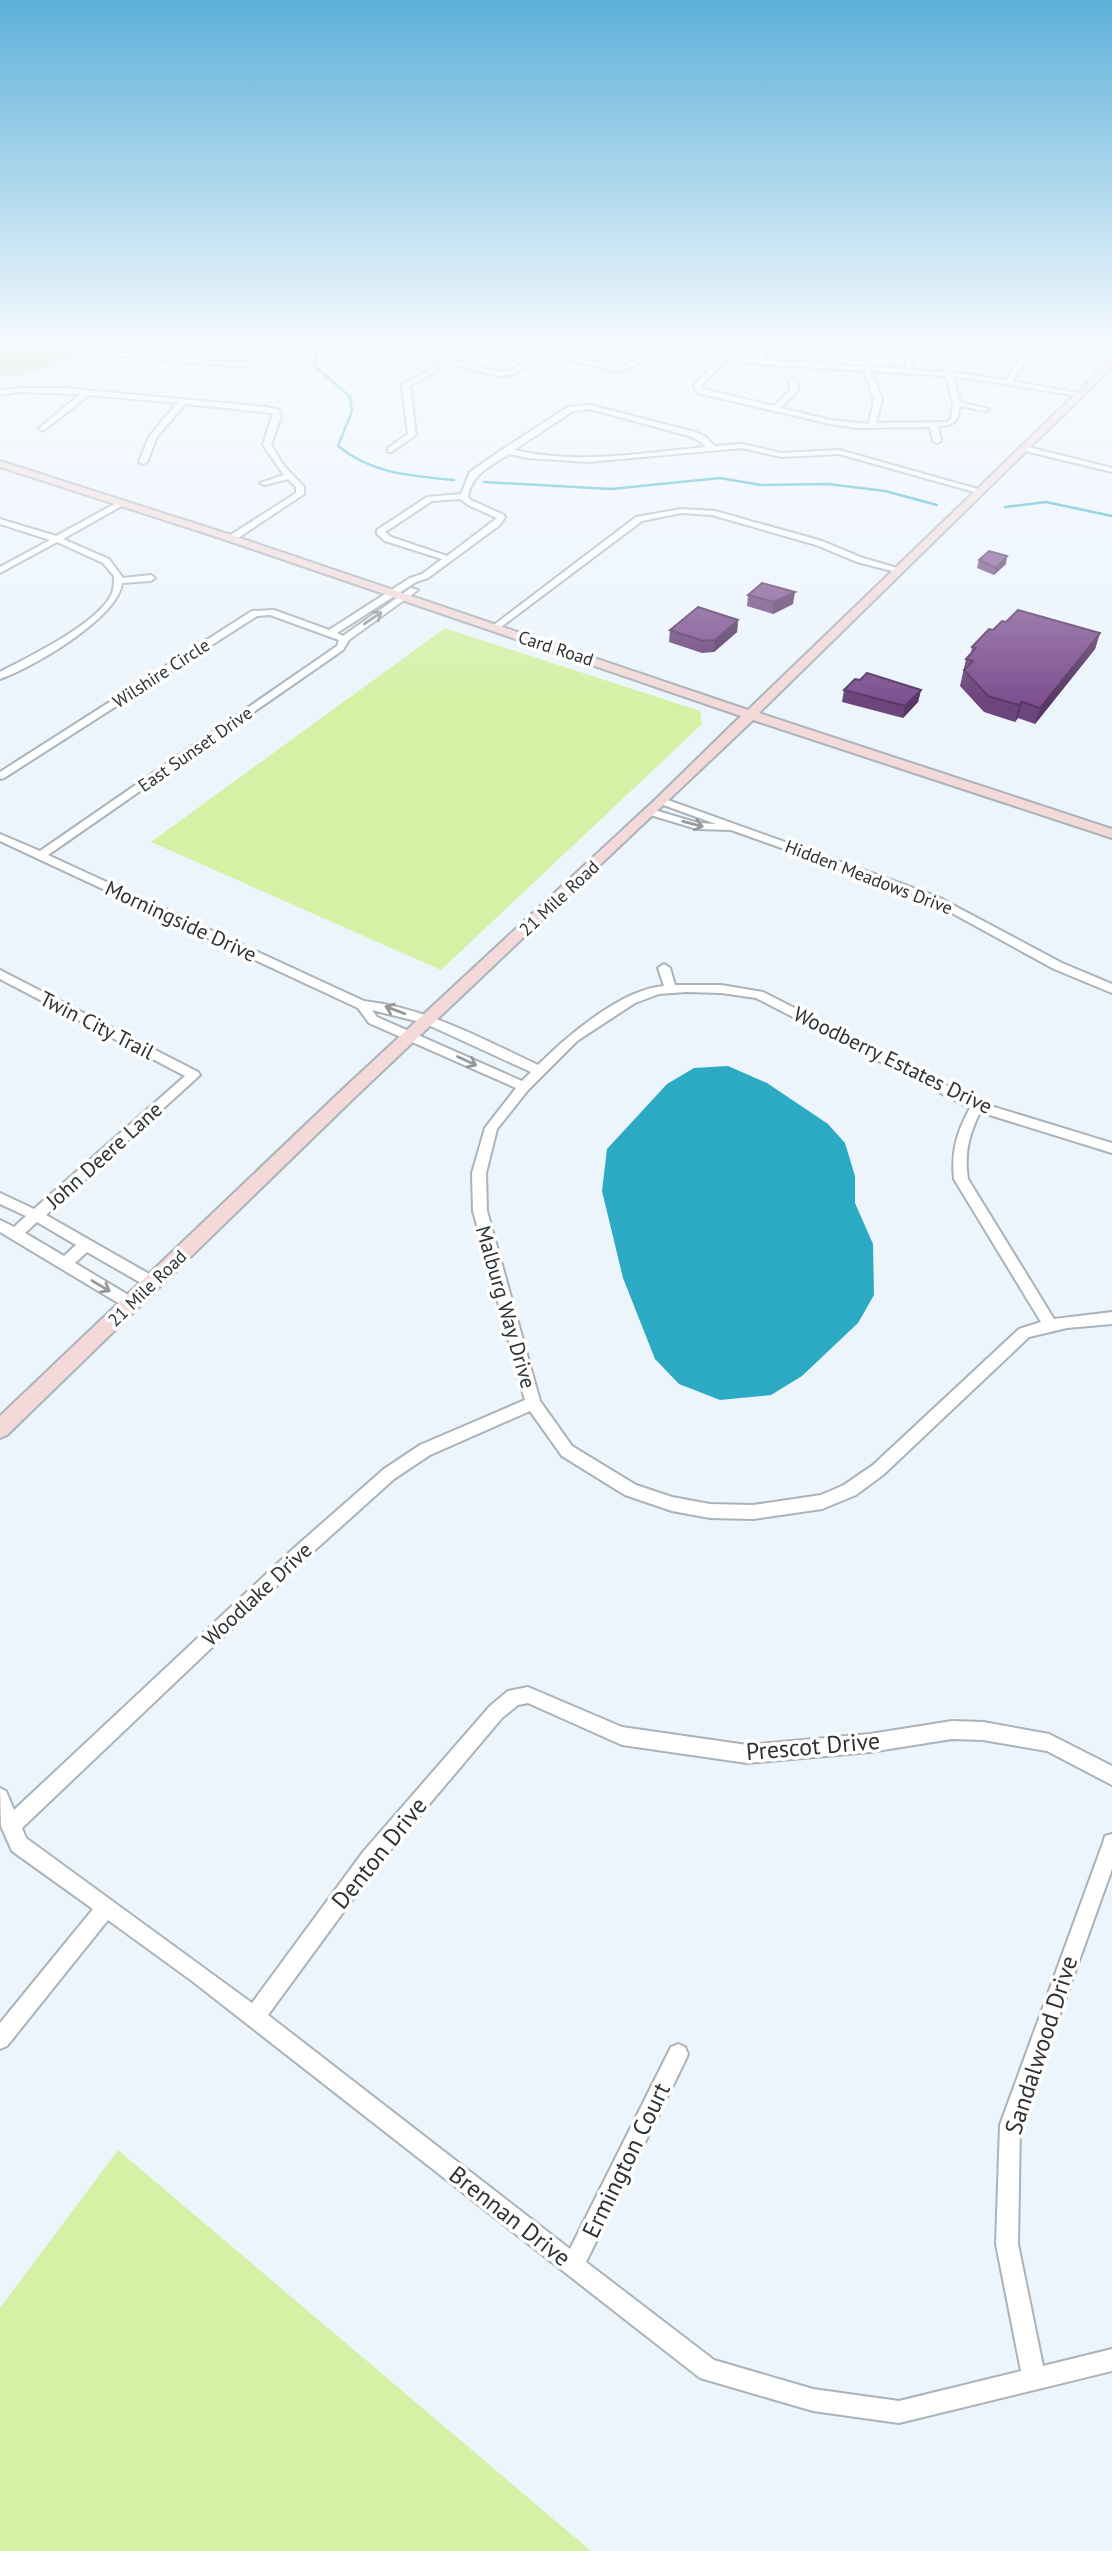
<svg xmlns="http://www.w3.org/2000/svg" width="1112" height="2551" font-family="'PT Sans',sans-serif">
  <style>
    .green { fill: #d4f1a5 }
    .forest { fill: #a4c171 }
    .water { fill: #2caac3 }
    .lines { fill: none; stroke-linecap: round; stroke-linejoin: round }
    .stream { stroke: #2caac3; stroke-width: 2.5 }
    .street-casing { stroke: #aab3b9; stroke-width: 4 }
    .secondary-casing { stroke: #aab3b9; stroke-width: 4 }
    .street { fill: #fff; fill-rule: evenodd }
    .secondary { fill: #f3d9d8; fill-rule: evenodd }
    .wall { fill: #6c457c }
    .shaded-wall { fill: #583865 }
    .building { fill: #7e5090; stroke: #583865; stroke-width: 2 }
    .oneway { stroke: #97989a }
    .labels { text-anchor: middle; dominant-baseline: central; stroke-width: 7; stroke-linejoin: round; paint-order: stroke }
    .far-street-label { font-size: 18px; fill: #2f3235; stroke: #fff }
    .street-label { font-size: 21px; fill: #2f3235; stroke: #fff }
    .near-street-label { font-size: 24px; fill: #2f3235; stroke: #fff }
  </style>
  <rect width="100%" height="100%" fill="#ecf5fc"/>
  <g class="green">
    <path d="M 445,628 L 700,711 L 702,724 L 441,970 L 151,842 Z"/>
    <path d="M 118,2150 L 591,2551 L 0,2551 L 0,2308 Z"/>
  </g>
  <path class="forest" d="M 0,344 L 99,344 C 69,357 33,379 0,376 Z"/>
  <path class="water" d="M 728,1066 L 767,1083 L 828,1124 L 845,1143 L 855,1176 L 855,1203 L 873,1244 L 874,1295 L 858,1323 L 802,1376 L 771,1395 L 720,1400 L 679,1384 L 655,1359 L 623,1278 L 602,1191 L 607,1149 L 667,1084 L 694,1068 Z"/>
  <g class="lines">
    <g class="stream">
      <path d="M 316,344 L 314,365 L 350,397 L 352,411 L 338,446 C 372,474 412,476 454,480"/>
      <path d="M 484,482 L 611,489 L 720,478 L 761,485 L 828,484 L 885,491 L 937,505"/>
      <path d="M 1005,507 L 1046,502 L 1112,516"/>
    </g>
    <defs>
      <g id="street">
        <path d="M 144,344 L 153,344 L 134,355 L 243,363 L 250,361 L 255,344 L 261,344 L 255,363 L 243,367 L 84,353 L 87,351 L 125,354 Z"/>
        <path d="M 398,344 L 407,344 L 403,347 L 498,372 L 509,371 L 541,353 L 508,344 L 521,344 L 616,367 L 628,364 L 656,348 L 643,344 L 661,344 L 757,360 L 762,344 L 768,344 L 764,360 L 829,364 L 832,344 L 838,344 L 835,365 L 906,369 L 905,344 L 911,344 L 913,370 L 945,372 L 944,368 L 947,366 L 952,372 L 1005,380 L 1026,352 L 1008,344 L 1018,344 L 1033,351 L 1012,381 L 1083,394 L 1079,396 L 953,376 L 960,402 L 989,409 L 985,411 L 960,406 C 958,422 954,426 938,426 L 941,441 L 937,443 L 933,441 L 930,427 L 857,428 L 830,424 L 698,393 L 694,387 L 695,384 L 720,358 L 663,349 L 632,367 L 616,371 L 548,355 L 511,375 L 498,376 L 449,363 L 410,386 L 416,435 L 391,452 L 388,452 L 388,448 L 408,434 L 402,385 L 443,362 L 395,349 L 340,361 L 337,359 ZM 727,359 L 760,364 L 864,371 L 874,399 L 869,424 L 830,420 L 781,408 L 799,389 L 796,380 L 792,378 L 788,380 L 791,389 L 774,406 L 703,389 L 702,385 ZM 871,371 L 946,376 L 953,403 L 951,418 L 947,422 L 876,423 L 882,399 Z"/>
        <path d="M 17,388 L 63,388 L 266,407 L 279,410 L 281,416 L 271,445 L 284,466 L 304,487 L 304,494 L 235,540 L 229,540 L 229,536 L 296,493 L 296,487 L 288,479 L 264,485 L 260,483 L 284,475 L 263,445 L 273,413 L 185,404 L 157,437 L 147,462 L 143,464 L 139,462 L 149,437 L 177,403 L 89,395 L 43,431 L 39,429 L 40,427 L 81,394 L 17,392 L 0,395 L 0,391 Z"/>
        <path d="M 590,405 L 695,432 L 706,437 L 714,446 L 742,444 L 781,453 L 839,450 L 985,491 L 978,493 L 839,454 L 781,457 L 742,448 L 588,462 L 528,458 L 509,454 C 491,466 471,474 468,497 L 471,500 L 504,515 L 505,517 L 500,525 L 428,578 L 416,582 L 337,633 L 343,636 L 411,588 L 418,590 L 349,640 L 343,650 L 48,855 L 364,1001 C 426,1008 483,1039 538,1065 C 567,1036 622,989 664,986 L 658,968 L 664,964 L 670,968 L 675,985 L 721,985 L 763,992 L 981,1103 L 1112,1143 L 1112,1153 L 980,1112 C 969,1135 964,1153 968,1179 L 1054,1319 L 1112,1312 L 1112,1324 L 1067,1328 L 1029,1337 L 883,1475 L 856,1495 L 822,1509 L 753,1519 L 710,1518 L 672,1511 L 625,1495 L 562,1456 L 530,1411 L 430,1455 L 394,1479 L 305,1559 L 22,1828 L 26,1838 L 252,2003 L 363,1852 L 490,1706 L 508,1691 L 528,1687 L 622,1727 L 747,1745 L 870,1734 L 952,1721 L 983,1722 L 1049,1734 L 1112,1766 L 1112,1785 L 1047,1751 L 983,1740 L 952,1739 L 870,1752 L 747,1763 L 622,1745 L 528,1703 L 518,1705 L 502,1718 L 377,1866 L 268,2015 L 570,2249 L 671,2047 L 678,2044 L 685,2047 L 688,2054 L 685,2061 L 586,2262 L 714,2360 L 813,2389 L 899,2401 L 1021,2371 L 996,2244 L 1000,2125 L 1103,1843 L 1105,1836 L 1112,1834 L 1112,1869 L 1020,2125 L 1018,2244 L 1043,2366 L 1112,2349 L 1112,2371 L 899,2423 L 813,2411 L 700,2378 L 192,1981 L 108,1920 L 7,2046 L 0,2049 L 0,2023 L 93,1909 L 12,1851 L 1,1826 L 0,1788 L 6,1791 L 14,1810 L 293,1549 L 384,1469 L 420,1445 L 525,1400 L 473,1211 L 472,1173 L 485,1128 L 516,1088 L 369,1023 L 358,1008 L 0,841 L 0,834 L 40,851 L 337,646 L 339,640 L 270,615 L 257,616 L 4,778 L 0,779 L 0,772 L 252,611 L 274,610 L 329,630 L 410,578 L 422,574 L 442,559 L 385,541 L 377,534 L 377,530 L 427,497 L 461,494 L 470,472 L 503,449 L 568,407 ZM 590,409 L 689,436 L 700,441 L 706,447 C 643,453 576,465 514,450 L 573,411 ZM 460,499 L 470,506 L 497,518 L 447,556 L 391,537 L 385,532 L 432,501 ZM 686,992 L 721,993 L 756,998 L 970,1108 C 957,1132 951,1151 954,1179 L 1041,1322 L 1019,1329 L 873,1465 L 844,1485 L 821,1495 L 753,1505 L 710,1504 L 672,1497 L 636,1485 L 572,1446 L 540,1401 L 487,1211 L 486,1173 L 497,1129 L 528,1090 L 577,1041 L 635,1003 L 659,994 ZM 372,1010 L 424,1023 L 531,1072 L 522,1081 L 377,1017 Z"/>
        <path d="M 1024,446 L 1112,468 L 1112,472 L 1021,450 L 1021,446 Z"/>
        <path d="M 118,502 L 125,504 L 63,539 L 109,559 L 123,578 L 151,575 L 155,578 L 151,581 L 122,583 C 118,618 32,668 0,679 L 0,672 C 28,657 100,623 112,593 C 114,589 114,581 114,576 L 103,563 L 57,542 L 0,573 L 0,567 L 50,540 L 0,524 L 0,519 L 56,536 Z"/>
        <path d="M 681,509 L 715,511 L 822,541 L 863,558 L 904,570 L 900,573 L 857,562 L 816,545 L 712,515 L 681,513 L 642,521 L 497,630 L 490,628 L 636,517 Z"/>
        <path d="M 662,798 L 938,897 L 1062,963 L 1112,984 L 1112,993 L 1054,969 L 930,901 L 731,830 L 697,829 L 647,814 L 647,810 L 651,809 L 698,823 L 716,824 L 658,803 L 658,799 Z"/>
        <path d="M 0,970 L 198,1072 L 200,1075 L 46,1215 L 158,1279 L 160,1283 L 158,1287 L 148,1287 L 87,1252 L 75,1263 L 135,1299 L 137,1303 L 135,1307 L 125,1307 L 0,1232 L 0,1220 L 14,1227 L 26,1216 L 0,1204 L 0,1193 L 34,1209 L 185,1076 L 0,979 ZM 37,1222 L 76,1245 L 64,1256 L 25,1233 Z"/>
      </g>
      <path id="secondary" d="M 1112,359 L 1112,367 L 759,713 L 1112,829 L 1112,838 L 753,720 L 354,1098 L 7,1435 L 0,1438 L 0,1416 L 342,1090 L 657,798 L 741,716 L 220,538 L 0,467 L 0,461 L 228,534 L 748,710 Z"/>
    </defs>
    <use href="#street" class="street-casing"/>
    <use href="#secondary" class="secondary-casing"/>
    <use href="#street" class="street"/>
    <use href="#secondary" class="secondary"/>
  </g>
  <g class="wall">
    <path d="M 979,560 L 1006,564 L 994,575 L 977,568 Z"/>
    <path d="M 748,595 L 793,604 L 773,614 L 747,606 Z"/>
    <path d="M 738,620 L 737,632 L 714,652 L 702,653 L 669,642 L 670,630 Z"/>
    <path d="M 993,630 L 1100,633 L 1095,649 L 1035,724 L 1018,718 L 1015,722 L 984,712 L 960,686 L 966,659 L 971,653 L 972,647 Z"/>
    <path d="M 860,680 L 921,690 L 918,702 L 903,718 L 842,702 L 844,690 Z"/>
  </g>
  <g class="shaded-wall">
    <path d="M 1007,556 L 1006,564 L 994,575 L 996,568 Z"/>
    <path d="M 795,592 L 793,604 L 773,614 L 774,602 Z"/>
    <path d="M 738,620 L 737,632 L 714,652 L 715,640 Z"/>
    <path d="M 1100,633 L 1095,649 L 1035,724 L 1040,708 Z"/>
    <path d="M 921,690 L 918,702 L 903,718 L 905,706 Z"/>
    <path d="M 1022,702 L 1018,718 L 1015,722 L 1019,705 Z"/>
  </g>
  <g class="building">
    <path d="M 989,551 L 1007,556 L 996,568 L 979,560 Z"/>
    <path d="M 762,583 L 795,592 L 774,602 L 748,595 Z"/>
    <path d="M 698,607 L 738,620 L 715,640 L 703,641 L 670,630 Z"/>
    <path d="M 1018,610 L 1100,633 L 1040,708 L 1022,702 L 1019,705 L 988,696 L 964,670 L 973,661 L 966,659 L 976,648 L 972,647 L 989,629 L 993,630 L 1002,621 L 1006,622 Z"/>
    <path d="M 867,673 L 921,690 L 905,706 L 844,690 L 855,679 L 860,680 Z"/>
  </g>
  <defs><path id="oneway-shaft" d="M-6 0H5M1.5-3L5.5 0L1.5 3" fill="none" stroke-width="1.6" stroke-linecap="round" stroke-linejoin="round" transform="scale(1.75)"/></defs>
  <g class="oneway">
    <use href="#oneway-shaft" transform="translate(373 618) rotate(-34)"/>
    <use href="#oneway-shaft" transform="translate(693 824) rotate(15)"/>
    <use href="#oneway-shaft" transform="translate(395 1010) rotate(-159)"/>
    <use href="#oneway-shaft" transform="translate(467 1061) rotate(25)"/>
    <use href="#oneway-shaft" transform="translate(101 1286) rotate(31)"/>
  </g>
  <linearGradient id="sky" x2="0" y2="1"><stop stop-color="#5db0d9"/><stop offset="0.49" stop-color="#f6fafe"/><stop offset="1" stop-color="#f6fafe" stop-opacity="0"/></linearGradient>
  <rect width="1112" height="702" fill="url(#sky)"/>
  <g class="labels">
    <g class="far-street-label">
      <text transform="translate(556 648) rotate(18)">Card Road</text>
      <text transform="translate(161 673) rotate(-33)">Wilshire Circle</text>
      <text transform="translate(195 749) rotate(-35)">East Sunset Drive</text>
      <text transform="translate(869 877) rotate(21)">Hidden Meadows Drive</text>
      <text transform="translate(559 898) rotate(-43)">21 Mile Road</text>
      <text transform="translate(147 1288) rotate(-44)">21 Mile Road</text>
    </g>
    <g class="street-label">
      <text transform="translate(181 921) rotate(25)">Morningside Drive</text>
      <text transform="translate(97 1025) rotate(27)">Twin City Trail</text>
      <text transform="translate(893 1060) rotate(26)">Woodberry Estates Drive</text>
      <text transform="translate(104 1155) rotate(-42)">John Deere Lane</text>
      <text transform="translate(506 1307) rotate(74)">Malburg Way Drive</text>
      <text transform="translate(257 1594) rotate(-43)">Woodlake Drive</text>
    </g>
    <g class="near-street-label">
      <text transform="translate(813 1746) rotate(-5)">Prescot Drive</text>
      <text transform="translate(379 1853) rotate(-51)">Denton Drive</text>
      <text transform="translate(1041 2045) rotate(-72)">Sandalwood Drive</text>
      <text transform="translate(626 2160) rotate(-64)">Ermington Court</text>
      <text transform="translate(510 2216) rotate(38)">Brennan Drive</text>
    </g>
  </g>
</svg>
